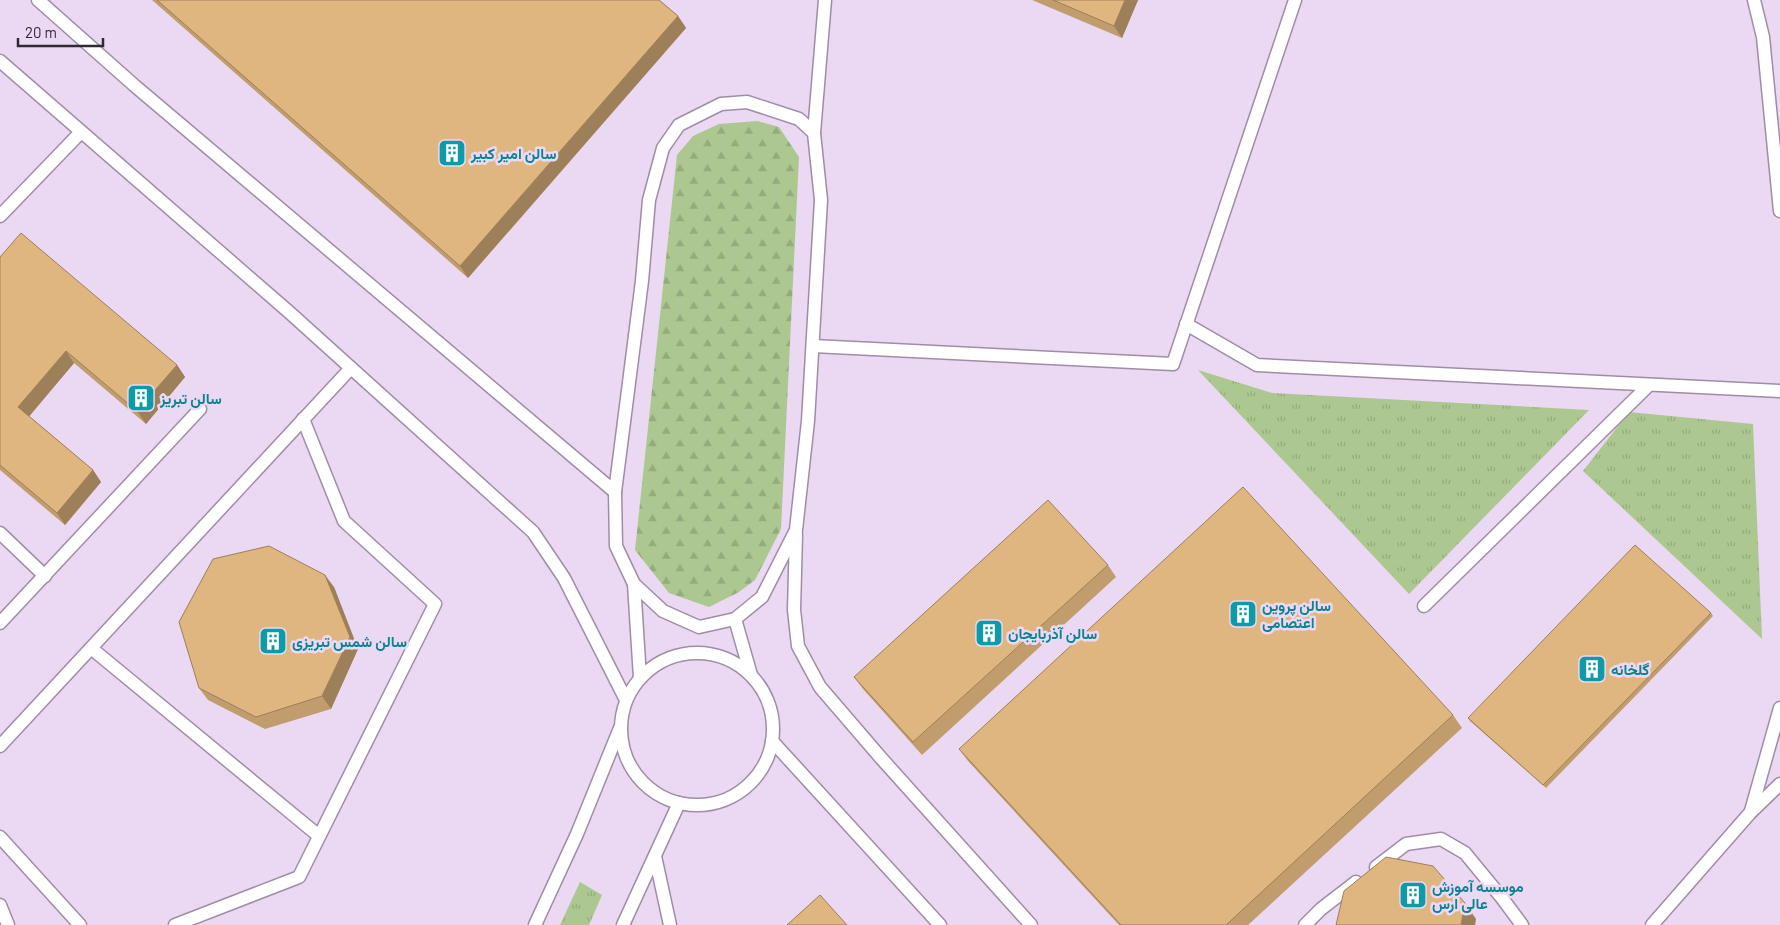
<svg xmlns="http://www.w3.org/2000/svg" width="1780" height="925" font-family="Barlow,Vazirmatn,sans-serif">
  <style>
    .grass { fill: url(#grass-tufts) }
    .forest { fill: url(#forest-firs) }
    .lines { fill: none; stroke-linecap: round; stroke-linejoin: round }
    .lane-casing { stroke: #9f8da6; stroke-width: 15 }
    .lane { stroke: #fff; stroke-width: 12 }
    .wall { fill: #c19d6e }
    .shaded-wall { fill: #9d7f5a }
    .building { fill: #e0b680; stroke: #9d7f5a }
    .labels { text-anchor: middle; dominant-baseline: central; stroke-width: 5; stroke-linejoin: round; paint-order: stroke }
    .culture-label { font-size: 15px; font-weight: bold; fill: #0d838f; stroke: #ebd8f3; text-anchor: start }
  </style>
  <defs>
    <pattern id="grass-tufts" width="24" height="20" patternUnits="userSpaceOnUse" patternTransform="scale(1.25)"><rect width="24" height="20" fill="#acc890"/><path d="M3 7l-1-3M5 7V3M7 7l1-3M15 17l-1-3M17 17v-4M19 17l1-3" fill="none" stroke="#94ac7d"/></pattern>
    <pattern id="forest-firs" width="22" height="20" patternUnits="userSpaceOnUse" patternTransform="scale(1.25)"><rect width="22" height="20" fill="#acc890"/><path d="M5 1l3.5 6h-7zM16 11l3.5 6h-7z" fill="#94ac7d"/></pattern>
  </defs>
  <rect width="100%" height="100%" fill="#ebd8f3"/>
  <g class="grass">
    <path d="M 1198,370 L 1272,393 L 1589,410 L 1409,594 Z"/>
    <path d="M 1629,412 L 1753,424 L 1762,639 L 1583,471 Z"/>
    <path d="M 580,882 L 602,895 L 589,925 L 560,925 Z"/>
  </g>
  <path class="forest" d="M 757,121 L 779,127 L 799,157 L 781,529 L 755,580 L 739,592 L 709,607 L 669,593 L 635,550 L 677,155 L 693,136 L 719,124 Z"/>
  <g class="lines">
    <defs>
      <g id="lane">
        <path d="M 38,0 L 135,86 L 615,492"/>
        <path d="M 1754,0 L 1763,37 L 1780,211"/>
        <path d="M 0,61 L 289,312 L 533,532 L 564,578 L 626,700"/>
        <path d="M 747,102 L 799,119 L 814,133 L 821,200 L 808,421 L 796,530 L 762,597 L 735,619 L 699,627 L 663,611 L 634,584 L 616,546 L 615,492 L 642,281 L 649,200 L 663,148 L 679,125 L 721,104 Z"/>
        <path d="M 814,133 L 825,0"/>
        <path d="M 0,216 L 81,132"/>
        <path d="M 1186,324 L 1257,365 L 1780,391"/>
        <path d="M 813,346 L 1173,364 L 1295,0"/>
        <path d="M 0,533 L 45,576"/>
        <path d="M 796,534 L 794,610 L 798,646 L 820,687 L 881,758 L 1031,925"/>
        <path d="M 634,584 L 640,678"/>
        <path d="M 1424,606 L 1649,385"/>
        <path d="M 735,619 L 751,675"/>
        <path d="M 0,623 L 200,409"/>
        <path d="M 91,648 L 319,836"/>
        <circle cx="697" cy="729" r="76"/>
        <path d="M 772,741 L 940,925"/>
        <path d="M 0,746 L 351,368"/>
        <path d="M 1751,811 L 1780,708"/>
        <path d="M 0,837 L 80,925"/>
        <path d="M 655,856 L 670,925"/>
        <path d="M 1376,867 L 1406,844 L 1441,839 L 1465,853 L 1502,898 L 1522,925"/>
        <path d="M 0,905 L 8,925"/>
        <path d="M 175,925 L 299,877 L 435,604 L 344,521 L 303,419"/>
        <path d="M 535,925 L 577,834 L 620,728"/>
        <path d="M 623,925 L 679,803"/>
        <path d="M 1305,925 L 1321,909 L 1356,882"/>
        <path d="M 1652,925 L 1750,813 L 1780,784"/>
      </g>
    </defs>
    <use href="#lane" class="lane-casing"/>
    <use href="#lane" class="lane"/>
  </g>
  <g class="wall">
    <path d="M 152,0 L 659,0 L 678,16 L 686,28 L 468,278 Z"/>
    <path d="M 1032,0 L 1138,0 L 1122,38 Z"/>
    <path d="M 0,257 L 177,365 L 185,377 L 146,424 L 74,363 L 29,416 L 93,470 L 101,482 L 65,525 L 0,470 Z"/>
    <path d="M 1108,565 L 1116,577 L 922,755 L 863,689 L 854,677 Z"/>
    <path d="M 334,587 L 358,649 L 331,709 L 265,729 L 208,700 L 199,688 Z"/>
    <path d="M 1711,613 L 1713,616 L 1546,788 L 1470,721 L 1468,718 Z"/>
    <path d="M 1453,715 L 1462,728 L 1248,925 L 1119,925 L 968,761 L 959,749 Z"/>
  </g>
  <g class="shaded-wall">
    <path d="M 1125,0 L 1138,0 L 1122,38 L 1114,26 Z"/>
    <path d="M 678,16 L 686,28 L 468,278 L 460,266 Z"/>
    <path d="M 66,351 L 74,363 L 27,419 L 18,407 Z"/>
    <path d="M 177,365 L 185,377 L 146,424 L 137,411 Z"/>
    <path d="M 93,470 L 101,482 L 65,525 L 57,513 Z"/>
    <path d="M 325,575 L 334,587 L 358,649 L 331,709 L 322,696 Z"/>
    <path d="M 1465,903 L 1476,919 L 1475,925 L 1461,925 Z"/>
  </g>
  <g class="building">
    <path d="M 157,0 L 659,0 L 678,16 L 460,266 Z"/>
    <path d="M 1053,0 L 1125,0 L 1114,26 Z"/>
    <path d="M 21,233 L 177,365 L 137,411 L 66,351 L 18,407 L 93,470 L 57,513 L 0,465 L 0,257 Z"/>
    <path d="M 1243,487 L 1453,715 L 1226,925 L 1121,925 L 959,749 Z"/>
    <path d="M 1048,500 L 1108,565 L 913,742 L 854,677 Z"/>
    <path d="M 1635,545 L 1711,613 L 1543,785 L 1468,718 Z"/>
    <path d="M 269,546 L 325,575 L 350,637 L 322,696 L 256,717 L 199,688 L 179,622 L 213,559 Z"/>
    <path d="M 1386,857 L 1433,866 L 1465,903 L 1461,925 L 1336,925 L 1344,891 Z"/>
    <path d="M 820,895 L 847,925 L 787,925 Z"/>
  </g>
  <defs>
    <symbol id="building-square" viewBox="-11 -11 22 22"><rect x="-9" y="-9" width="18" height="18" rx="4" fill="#0f9aa8" stroke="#ebd8f3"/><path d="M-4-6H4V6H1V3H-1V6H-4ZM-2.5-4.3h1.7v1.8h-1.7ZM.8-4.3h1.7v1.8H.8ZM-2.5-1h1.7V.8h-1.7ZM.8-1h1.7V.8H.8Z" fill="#fff"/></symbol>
  </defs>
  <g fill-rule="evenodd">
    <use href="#building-square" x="436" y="137" width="32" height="32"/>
    <use href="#building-square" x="125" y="382" width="32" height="32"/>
    <use href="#building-square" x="1227" y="598" width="32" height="32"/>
    <use href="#building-square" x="973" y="617" width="32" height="32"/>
    <use href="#building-square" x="257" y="625" width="32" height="32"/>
    <use href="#building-square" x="1576" y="653" width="32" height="32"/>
    <use href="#building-square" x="1397" y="879" width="32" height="32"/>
  </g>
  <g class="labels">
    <g class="culture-label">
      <text x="471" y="153">سالن امیر کبیر</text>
      <text x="160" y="398">سالن تبریز</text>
      <text x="1262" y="605">سالن پروین<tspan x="1262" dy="17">اعتصامی</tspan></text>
      <text x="1008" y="633">سالن آذربایجان</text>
      <text x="292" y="641">سالن شمس تبریزی</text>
      <text x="1611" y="669">گلخانه</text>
      <text x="1432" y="886">موسسه آموزش<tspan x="1432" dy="17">عالی ارس</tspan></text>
    </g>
  </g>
  <path d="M18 38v8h85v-8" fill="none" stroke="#302933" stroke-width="2.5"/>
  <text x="25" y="38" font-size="15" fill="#302933" stroke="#ebd8f3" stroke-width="4" paint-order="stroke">20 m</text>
</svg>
